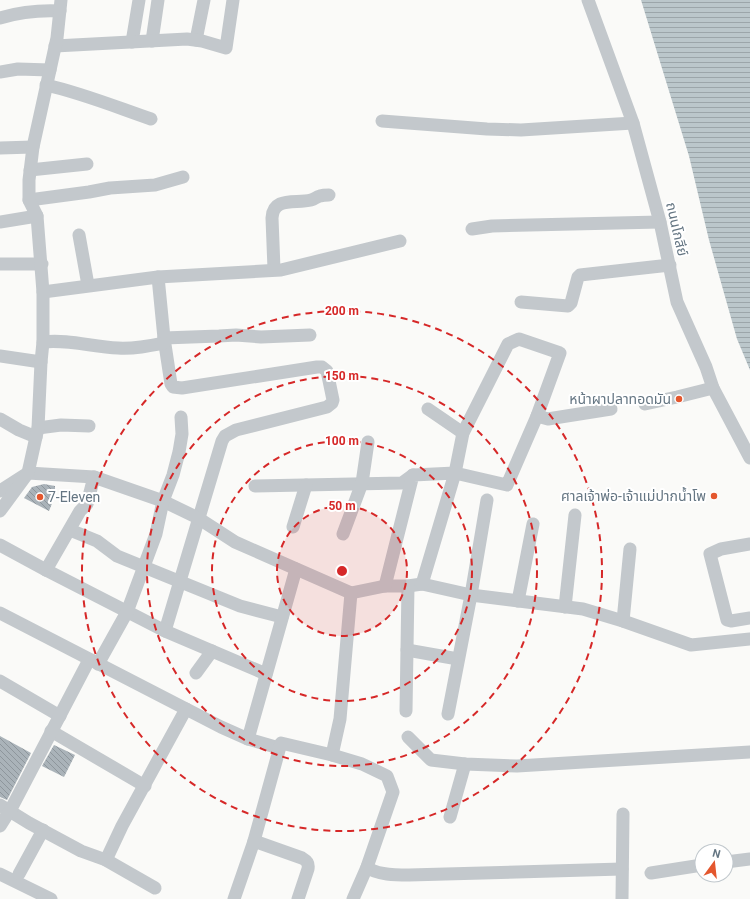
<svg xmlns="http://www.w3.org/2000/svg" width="750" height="899" font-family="Roboto,'Noto Sans Thai',sans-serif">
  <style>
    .water { fill: url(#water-rules) }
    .building { fill: url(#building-back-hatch) }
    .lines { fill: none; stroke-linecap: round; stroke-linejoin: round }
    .minor { stroke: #c3c8cc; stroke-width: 13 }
    .ring { fill: none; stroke: #d62828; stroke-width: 2; stroke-dasharray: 7 5 }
    .poi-dot { fill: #e4572e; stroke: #fff; stroke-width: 1.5 }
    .labels { text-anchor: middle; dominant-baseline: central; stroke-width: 4; stroke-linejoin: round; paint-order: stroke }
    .street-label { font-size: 14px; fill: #657683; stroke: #fff }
    .poi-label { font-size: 14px; fill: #657683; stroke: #fff; text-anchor: end }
    .centre { fill: #d62828; stroke: #fff; stroke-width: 2 }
    .ring-label { font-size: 12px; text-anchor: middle; font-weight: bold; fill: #d62828; stroke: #fff; stroke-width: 4; stroke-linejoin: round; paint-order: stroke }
  </style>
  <defs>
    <pattern id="water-rules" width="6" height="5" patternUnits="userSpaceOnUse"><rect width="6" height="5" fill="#bbc7cb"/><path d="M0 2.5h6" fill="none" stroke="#9ca6aa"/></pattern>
    <pattern id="building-back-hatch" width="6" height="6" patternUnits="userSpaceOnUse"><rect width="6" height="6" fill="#aab3b9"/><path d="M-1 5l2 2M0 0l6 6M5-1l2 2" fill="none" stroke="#8e969c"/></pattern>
  </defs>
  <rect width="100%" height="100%" fill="#fafaf8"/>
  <path class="water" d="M 641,0 L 750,0 L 750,370 L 737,339 L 709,240 L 689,156 Z"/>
  <g class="building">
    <path d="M 44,484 L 55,486 L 55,496 L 49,511 L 24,498 L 32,487 Z"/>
    <path d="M 0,736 L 31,753 L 7,800 L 0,797 Z"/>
    <path d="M 54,745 L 75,755 L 64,777 L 42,766 Z"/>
  </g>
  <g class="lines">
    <g class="minor">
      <path d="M 588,0 L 633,123 L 660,222 L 677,302 L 706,367 L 713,388 L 750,458"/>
      <path d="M 0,18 C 20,12 39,10 60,11"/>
      <path d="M 196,40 L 204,0"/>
      <path d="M 152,41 L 158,0"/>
      <path d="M 132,42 L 139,0"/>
      <path d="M 55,46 L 187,39 L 202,41 L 226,48 L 233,0"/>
      <path d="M 0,72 L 18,69 L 50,70"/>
      <path d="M 46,85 C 82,93 116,107 151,119"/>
      <path d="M 382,121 L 487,129 L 521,130 L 633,123"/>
      <path d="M 0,148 L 33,147"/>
      <path d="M 30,170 L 87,164"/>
      <path d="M 29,200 L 89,192 L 110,188 L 155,185 L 183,177"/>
      <path d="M 0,222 L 37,216"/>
      <path d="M 472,229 L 492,226 L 660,222"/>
      <path d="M 79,235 L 88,285"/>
      <path d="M 0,264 L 42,264"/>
      <path d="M 274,269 L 272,218 C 273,196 296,204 311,200 C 315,199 316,197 320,196 C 323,195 326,195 329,195"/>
      <path d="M 158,277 L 164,338 L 171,384 L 173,387 L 182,388 L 317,367 L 322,367 L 327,371 L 333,400 L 332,403 L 327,407 L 236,430 L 225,436 L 222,441 L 165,631"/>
      <path d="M 43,292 L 158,277 L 281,270 L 400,241"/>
      <path d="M 521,302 L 568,306 L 571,303 L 578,277 L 580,275 L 670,265"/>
      <path d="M 164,338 L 219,336 L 236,335 L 261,337 L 310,335"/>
      <path d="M 43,342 C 68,339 93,347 118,348 C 134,349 149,346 164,343"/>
      <path d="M 0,356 L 41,362"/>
      <path d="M 645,404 L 677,397 L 713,388"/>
      <path d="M 428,409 L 463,433"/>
      <path d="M 537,416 L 548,419 L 554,418 L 611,409"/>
      <path d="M 0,419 L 19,430 L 36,437"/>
      <path d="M 38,428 L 61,425 L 89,426"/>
      <path d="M 255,486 L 402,483 L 413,475"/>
      <path d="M 0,491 L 28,473 L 94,477 L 163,501 L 198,518 L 235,542 L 351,593 L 385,586 L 408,586 L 422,584 L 471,595 L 583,609 L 623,621 L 691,645 L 750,639"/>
      <path d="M 0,511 L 28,473 L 38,428 L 41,362 L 43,342 L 43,292 L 37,216 L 29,200 L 29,180 L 33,147 L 57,38 L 61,0"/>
      <path d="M 293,527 L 306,485"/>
      <path d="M 70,530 L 97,541 L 117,556 L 240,606 L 282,617"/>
      <path d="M 343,534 L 362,483 L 368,442"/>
      <path d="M 750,544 L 721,549 L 710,554 L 727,620 L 731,621 L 750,618"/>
      <path d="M 0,545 L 46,570 L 165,631 L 266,674"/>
      <path d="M 46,570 L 80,511 L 87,504 L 94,477"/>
      <path d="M 385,586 L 413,475 L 455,473 L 507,485 L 537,416 L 560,353 L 519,339 L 508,344 L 463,433 L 455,473 L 422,584"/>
      <path d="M 518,601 L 533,524"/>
      <path d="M 565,607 L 575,515"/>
      <path d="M 0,613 L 221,727 L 248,739 L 279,748"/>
      <path d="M 623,621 L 630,549"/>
      <path d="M 407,650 L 458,659"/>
      <path d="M 98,664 L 127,612 L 156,534 L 163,501 L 173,475 L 179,452 L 182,434 L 181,417"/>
      <path d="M 196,673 L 212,651"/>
      <path d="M 0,681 L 60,716"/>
      <path d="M 406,711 L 408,586"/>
      <path d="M 448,714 L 471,595 L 487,500"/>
      <path d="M 51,731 L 145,786"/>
      <path d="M 408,737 L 431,760 L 465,764 L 517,766 L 750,752"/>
      <path d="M 248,739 L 296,569"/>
      <path d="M 332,755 L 340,719 L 351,593"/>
      <path d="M 0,805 L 29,823 L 81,851 L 106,860 L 122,826 L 186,709"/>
      <path d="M 450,817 L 465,764"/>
      <path d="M 0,826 L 12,807 L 89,660"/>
      <path d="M 254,841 L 302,858 C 307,861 309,863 308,869 L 298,899"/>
      <path d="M 106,860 L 155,888"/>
      <path d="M 726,862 L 750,859"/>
      <path d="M 367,867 C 376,875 397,875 409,875 L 622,869"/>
      <path d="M 651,873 L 702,865"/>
      <path d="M 0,874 L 51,899"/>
      <path d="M 19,874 L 43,830"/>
      <path d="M 234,899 L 254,841 L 281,743 L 332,755 L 362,764 L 387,776 L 393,792 L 367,867 L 353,899"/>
      <path d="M 622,899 L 623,814"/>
    </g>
  </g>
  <circle cx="342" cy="571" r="65" fill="#d62828" fill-opacity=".12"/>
  <g class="ring">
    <circle cx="342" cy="571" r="65"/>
    <circle cx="342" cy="571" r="130"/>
    <circle cx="342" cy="571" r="195"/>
    <circle cx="342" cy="571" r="260"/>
  </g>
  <g class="poi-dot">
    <circle cx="679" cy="399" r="4"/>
    <circle cx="714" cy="496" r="4"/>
    <circle cx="40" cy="497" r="4"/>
  </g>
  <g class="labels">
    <g class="street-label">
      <text transform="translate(677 229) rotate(77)">ถนนโกสีย์</text>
    </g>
    <g class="poi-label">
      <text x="671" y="399">หน้าผาปลาทอดมัน</text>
      <text x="706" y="496">ศาลเจ้าพ่อ-เจ้าแม่ปากน้ำโพ</text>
      <text x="48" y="497" text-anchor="start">7-Eleven</text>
    </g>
  </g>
  <circle cx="342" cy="571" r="6" class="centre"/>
  <g class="ring-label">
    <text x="342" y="315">200 m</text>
    <text x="342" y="380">150 m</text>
    <text x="342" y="445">100 m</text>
    <text x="342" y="510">50 m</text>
  </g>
  <g transform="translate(714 863) rotate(15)"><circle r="19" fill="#ffffff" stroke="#c1c8cd"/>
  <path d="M0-3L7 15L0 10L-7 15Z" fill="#e4572e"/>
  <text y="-6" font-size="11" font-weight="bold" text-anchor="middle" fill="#657683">N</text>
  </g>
</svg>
